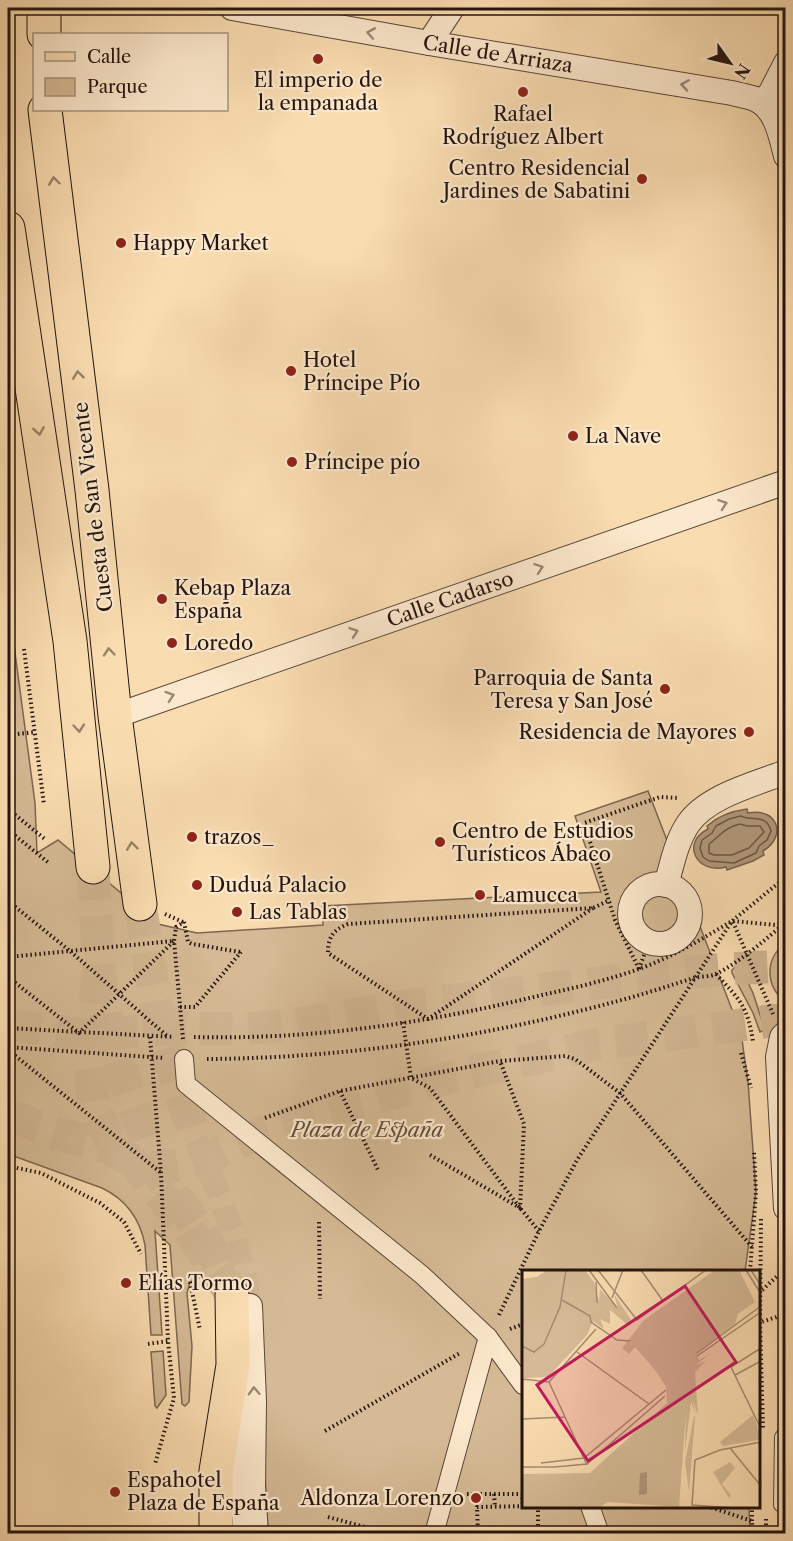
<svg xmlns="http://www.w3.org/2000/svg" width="793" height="1541" font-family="'Libre Caslon Text',serif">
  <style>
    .green { fill: #d5ba95; stroke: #7c6752; stroke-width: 1.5 }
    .water { fill: #b1987a; stroke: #78634f; stroke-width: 1.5 }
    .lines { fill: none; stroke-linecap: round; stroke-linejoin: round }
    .shore { stroke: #6a5644; stroke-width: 1.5 }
    .minor-tunnel { stroke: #cfb490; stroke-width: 24; stroke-dasharray: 24 12; stroke-linecap: butt }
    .secondary-tunnel { stroke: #cfb490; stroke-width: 33; stroke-dasharray: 33 16; stroke-linecap: butt }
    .primary-tunnel { stroke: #cfb490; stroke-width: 33; stroke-dasharray: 33 16; stroke-linecap: butt }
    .service-casing { stroke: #594637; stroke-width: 14 }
    .pedestrian-casing { stroke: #594637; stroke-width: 20 }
    .minor-casing { stroke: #594637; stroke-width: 26 }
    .primary-casing { stroke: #23140e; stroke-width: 35 }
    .path { stroke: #23140e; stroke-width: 4; stroke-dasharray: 1.5 3; stroke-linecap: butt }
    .service { stroke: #fce8cc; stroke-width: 12 }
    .pedestrian { stroke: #fce8cc; stroke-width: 18 }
    .minor { stroke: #fce8cc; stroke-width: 24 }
    .primary { stroke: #fadcb1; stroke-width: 33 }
    .oneway { stroke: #9a8976 }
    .oneway2 { stroke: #998268 }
    .poi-dot { fill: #8f2418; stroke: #fce8cc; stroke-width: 2 }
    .labels { text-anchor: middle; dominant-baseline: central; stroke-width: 4.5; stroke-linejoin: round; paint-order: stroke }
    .street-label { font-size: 20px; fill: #23140e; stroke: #fce8cc }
    .poi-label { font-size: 20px; fill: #23140e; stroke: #fce8cc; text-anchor: start }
    .park-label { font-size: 20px; font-style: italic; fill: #614e3d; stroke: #fce8cc }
    .inset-road { fill: none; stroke: #a48c70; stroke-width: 1.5 }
    .view { fill: #c2185b; fill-opacity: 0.15; stroke: #c2185b; stroke-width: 3 }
    .inset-edge { fill: none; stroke: #23140e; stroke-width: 3 }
  </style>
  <rect width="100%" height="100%" fill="#fadcb1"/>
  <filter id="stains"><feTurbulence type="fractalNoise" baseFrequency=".00333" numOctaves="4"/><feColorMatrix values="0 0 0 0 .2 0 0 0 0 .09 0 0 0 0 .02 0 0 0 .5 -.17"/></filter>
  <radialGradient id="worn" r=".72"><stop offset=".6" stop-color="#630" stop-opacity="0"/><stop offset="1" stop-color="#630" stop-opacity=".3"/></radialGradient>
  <g class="green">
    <path d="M 8,600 L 35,803 L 37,853 L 58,840 L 158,924 L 197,933 L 323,925 L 322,906 L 601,892 L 575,816 L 648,791 L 741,1033 L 748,1082 L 756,1192 L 745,1271 L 523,1271 L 523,1506 L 749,1507 L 750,1533 L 268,1533 L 257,1316 C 241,1303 222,1281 201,1277 L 190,1282 L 187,1293 L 192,1346 L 189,1402 L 185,1406 L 182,1404 L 170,1245 L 155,1231 L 162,1335 L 151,1335 L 145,1245 C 140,1219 125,1199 102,1188 L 8,1154 Z"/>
    <path d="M 785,944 L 785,1001 C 766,987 764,959 785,944 Z"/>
    <path d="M 737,965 L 740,966 L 753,993 L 765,1030 L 760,1032 L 753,1013 L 732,973 L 732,970 Z"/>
    <path d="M 163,1351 L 166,1395 L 157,1408 L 155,1406 L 151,1352 Z"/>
  </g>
  <path class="water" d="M 747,809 L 748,813 C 777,807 788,836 763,851 L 764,855 L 753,861 L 727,870 L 726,867 C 697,875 680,843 708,829 L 707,826 C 718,816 732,811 747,809 Z"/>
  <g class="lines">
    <g class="shore">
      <path d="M 741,816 C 753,822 766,813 771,831 L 767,840 L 759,846 L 756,853 L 734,863 L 709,861 L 703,857 L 700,848 L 702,840 L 712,833 L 716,826 L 729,819 Z"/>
      <path d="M 740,824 L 747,826 L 760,826 L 764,832 L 749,848 L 732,855 L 714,855 L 709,853 L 709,844 C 720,836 725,827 740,824 Z"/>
    </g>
    <path class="minor-tunnel" d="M 196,1140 C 221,1195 240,1246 250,1306"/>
    <g class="secondary-tunnel">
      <path d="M 99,971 L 90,1034 L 90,1067 L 95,1110 L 111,1141 L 136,1165 L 187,1227 L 232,1295"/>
      <path d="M 8,1024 L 84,1035 L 186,1028"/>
      <path d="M 8,1115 L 53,1132 L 109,1148 L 127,1158 L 155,1169 L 206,1161 L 222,1150 L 279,1126 L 351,1104 L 468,1073 L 598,1044 L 786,1019"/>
    </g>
    <g class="primary-tunnel">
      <path d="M 93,867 L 99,971 L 109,1034 L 155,1169 L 189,1215 L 212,1250 L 232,1295"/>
      <path d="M 140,904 L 160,1030 L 196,1140"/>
      <path d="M 156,1010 L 165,1019 L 186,1028 L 241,1029 L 293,1025 L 398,1007 L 680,973 L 727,969 L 786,966"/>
    </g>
    <defs>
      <g id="service">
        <path d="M 238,1417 L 239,1438 L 236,1467 L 239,1534"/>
        <path d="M 780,1505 L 781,1437 L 786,1430"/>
      </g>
      <g id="pedestrian">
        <path d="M 184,1059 L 186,1084 L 422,1275 L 488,1337 L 523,1385"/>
        <path d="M 590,1506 L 600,1534"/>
        <path d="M 434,1534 L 488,1337"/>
      </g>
      <g id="minor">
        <path d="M 232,8 L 429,43 L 732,93 C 739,95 748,96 755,99 C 776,107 781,137 786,156"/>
        <path d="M 429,43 L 452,8"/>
        <path d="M 762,103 L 771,92 L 786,63"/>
        <path d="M 115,716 L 786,482"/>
        <circle cx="660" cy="914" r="30"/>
        <path d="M 666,885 C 672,865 676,842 688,824 C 707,796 755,784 786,772"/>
        <path d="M 786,1033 L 782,1037 L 778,1057 L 786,1208"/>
        <path d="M 250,1306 L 254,1401 L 253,1486 L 256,1534"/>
      </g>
      <g id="primary">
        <path d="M 44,34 L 44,8"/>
        <path d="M 45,110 L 92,490 L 115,716 L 140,904"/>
        <path d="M 8,228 L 70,641 L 93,867"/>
        <path d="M 216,1534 L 216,1471 L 233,1365 L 232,1295"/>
      </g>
    </defs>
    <use href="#service" class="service-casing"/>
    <use href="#pedestrian" class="pedestrian-casing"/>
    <use href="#minor" class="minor-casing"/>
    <use href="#primary" class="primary-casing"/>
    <g class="path">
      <path d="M 24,649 L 44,805"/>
      <path d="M 8,726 L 9,735 L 35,732"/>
      <path d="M 8,809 L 46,840"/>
      <path d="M 8,830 L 49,863"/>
      <path d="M 8,901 L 70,951 L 173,941"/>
      <path d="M 593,908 L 428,1019 L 328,953 C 328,937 333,930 348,924 L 593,908 L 610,900"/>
      <path d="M 165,914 L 183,922"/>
      <path d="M 733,921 L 776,925 L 782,924"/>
      <path d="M 184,922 L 188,942 L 192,944 L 240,952"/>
      <path d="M 733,922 L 773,1014"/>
      <path d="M 8,957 L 70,951 L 167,1036"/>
      <path d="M 639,969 L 615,920 L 584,823 L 660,797 L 678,798"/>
      <path d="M 639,969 L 649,942"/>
      <path d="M 716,974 C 739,999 748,1006 753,1042"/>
      <path d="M 8,977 L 79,1033 L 174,941"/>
      <path d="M 180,1007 L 195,1007 L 241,952"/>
      <path d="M 403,1022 L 411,1078 L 430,1088 L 520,1208 L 539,1231"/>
      <path d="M 8,1028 L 174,1037"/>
      <path d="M 150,1037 L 161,1173 L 168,1341 L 174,1398 L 155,1464"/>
      <path d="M 194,1037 C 310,1040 429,1023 542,995 C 574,988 608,980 639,969 C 672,957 702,939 732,921"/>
      <path d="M 183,1039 L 174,941 L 176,927 L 184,922"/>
      <path d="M 8,1047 L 164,1058"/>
      <path d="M 8,1050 L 160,1172"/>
      <path d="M 741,1053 L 751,1088"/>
      <path d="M 207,1059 C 348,1058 488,1037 625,999 C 648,993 671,985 694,978 C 701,976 710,977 716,974 C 740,962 766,939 786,922"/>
      <path d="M 340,1091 L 379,1172"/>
      <path d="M 265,1118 L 340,1091 L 500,1061 L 565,1056 L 575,1059 L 620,1093 L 752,1247"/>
      <path d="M 430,1155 L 520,1208 L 524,1124 L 500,1061"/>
      <path d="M 8,1166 L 41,1173 L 100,1203 L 124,1222 L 141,1254"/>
      <path d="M 761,1219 L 760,1323 L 763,1428"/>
      <path d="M 319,1222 L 320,1299"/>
      <path d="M 750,1271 L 756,1192 L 754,1152"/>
      <path d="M 190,1282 L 200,1330"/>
      <path d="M 759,1293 L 786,1268"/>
      <path d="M 499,1315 L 539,1231 L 577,1160 L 732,921 L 786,877"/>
      <path d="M 758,1323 L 786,1314"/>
      <path d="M 510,1329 L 523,1324"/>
      <path d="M 148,1344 L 168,1341"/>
      <path d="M 325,1431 L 460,1353"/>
      <path d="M 467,1494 L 522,1494 L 523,1507"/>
      <path d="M 494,1494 L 495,1507"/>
      <path d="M 538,1506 L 538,1534"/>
      <path d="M 707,1506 L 752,1521 L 753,1534"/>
      <path d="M 752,1506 L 752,1521"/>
      <path d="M 328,1517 L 391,1534"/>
      <path d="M 766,1519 L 766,1534"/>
      <path d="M 478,1534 L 477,1507 L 528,1506"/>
    </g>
    <use href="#service" class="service"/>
    <use href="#pedestrian" class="pedestrian"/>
    <use href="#minor" class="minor"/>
    <use href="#primary" class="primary"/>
  </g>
  <defs><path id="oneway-chevron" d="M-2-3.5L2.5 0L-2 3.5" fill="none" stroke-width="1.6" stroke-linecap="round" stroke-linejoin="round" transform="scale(1.5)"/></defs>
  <g class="oneway">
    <use href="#oneway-chevron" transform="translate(371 33) rotate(-170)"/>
    <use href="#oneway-chevron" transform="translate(685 85) rotate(-171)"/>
    <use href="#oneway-chevron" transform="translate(723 504) rotate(-19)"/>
    <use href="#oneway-chevron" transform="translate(539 568) rotate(-19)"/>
    <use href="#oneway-chevron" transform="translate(354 632) rotate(-19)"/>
    <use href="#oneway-chevron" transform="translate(170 696) rotate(-18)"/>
    <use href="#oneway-chevron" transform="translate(254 1391) rotate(-92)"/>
  </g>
  <g class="oneway2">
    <use href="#oneway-chevron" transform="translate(54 181) rotate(-97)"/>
    <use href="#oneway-chevron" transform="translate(78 375) rotate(-97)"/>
    <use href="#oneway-chevron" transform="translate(39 431) rotate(81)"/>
    <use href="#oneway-chevron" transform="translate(109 652) rotate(-95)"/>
    <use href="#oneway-chevron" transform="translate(79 728) rotate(85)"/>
    <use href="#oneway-chevron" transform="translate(132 846) rotate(-97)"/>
  </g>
  <g class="poi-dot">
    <circle cx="318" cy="59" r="6"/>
    <circle cx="523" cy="92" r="6"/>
    <circle cx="642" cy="179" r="6"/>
    <circle cx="121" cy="243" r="6"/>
    <circle cx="291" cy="371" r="6"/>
    <circle cx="573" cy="436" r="6"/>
    <circle cx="292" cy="462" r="6"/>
    <circle cx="162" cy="599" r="6"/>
    <circle cx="172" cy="643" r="6"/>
    <circle cx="665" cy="689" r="6"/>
    <circle cx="749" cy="732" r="6"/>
    <circle cx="192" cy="837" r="6"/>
    <circle cx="440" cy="842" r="6"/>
    <circle cx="197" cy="885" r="6"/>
    <circle cx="480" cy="895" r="6"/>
    <circle cx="237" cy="912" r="6"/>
    <circle cx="126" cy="1283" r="6"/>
    <circle cx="115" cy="1492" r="6"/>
    <circle cx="476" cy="1498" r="6"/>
  </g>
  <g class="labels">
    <g class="street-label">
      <text transform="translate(498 54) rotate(9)">Calle de Arriaza</text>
      <text transform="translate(93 507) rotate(-97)">Cuesta de San Vicente</text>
      <text transform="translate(450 599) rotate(-19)">Calle Cadarso</text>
    </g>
    <g class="poi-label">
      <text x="318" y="80" text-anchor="middle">El imperio de<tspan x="318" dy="23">la empanada</tspan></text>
      <text x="523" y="114" text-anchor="middle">Rafael<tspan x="523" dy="23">Rodríguez Albert</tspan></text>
      <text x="630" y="168" text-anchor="end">Centro Residencial<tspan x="630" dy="23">Jardines de Sabatini</tspan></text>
      <text x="133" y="243">Happy Market</text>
      <text x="303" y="360">Hotel<tspan x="303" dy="23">Príncipe Pío</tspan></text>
      <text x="585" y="436">La Nave</text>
      <text x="304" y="462">Príncipe pío</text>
      <text x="174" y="588">Kebap Plaza<tspan x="174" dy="23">España</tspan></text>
      <text x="184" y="643">Loredo</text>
      <text x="653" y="678" text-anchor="end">Parroquia de Santa<tspan x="653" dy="23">Teresa y San José</tspan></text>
      <text x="737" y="732" text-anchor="end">Residencia de Mayores</text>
      <text x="452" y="831">Centro de Estudios<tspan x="452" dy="23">Turísticos Ábaco</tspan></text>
      <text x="204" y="837">trazos_</text>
      <text x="209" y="885">Duduá Palacio</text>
      <text x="492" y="895">Lamucca</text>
      <text x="249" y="912">Las Tablas</text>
      <text x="138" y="1283">Elías Tormo</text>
      <text x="127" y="1480">Espahotel<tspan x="127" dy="23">Plaza de España</tspan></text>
      <text x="464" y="1498" text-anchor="end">Aldonza Lorenzo</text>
    </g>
    <g class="park-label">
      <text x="367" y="1130">Plaza de España</text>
    </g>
  </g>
  <g transform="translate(522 1270)">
    <rect width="238" height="238" fill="#fadcb1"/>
    <path d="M 25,0 L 63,0 L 72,12 L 77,31 L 78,19 L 96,38 L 92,24 L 111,53 L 106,55 L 88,40 L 88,54 L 78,49 L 82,59 L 71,51 L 65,65 L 26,107 L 2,108 L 0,9 L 15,7 ZM 193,0 L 217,0 L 233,32 L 216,44 L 213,54 L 175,82 L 177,90 L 189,83 L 174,95 L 184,91 L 173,102 L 176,145 L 170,129 L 174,144 L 169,132 L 163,181 L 164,142 L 157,237 L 86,232 L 76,238 L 0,238 L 0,204 L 68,203 L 145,133 L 144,117 L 134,101 L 113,77 L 107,84 L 100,78 L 122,50 ZM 231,145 L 238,163 L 237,170 L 201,176 L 198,172 ZM 172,146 L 173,147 L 167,222 L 163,192 ZM 208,192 L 213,198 L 200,214 L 209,225 L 207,228 L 191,202 Z" fill="#d5ba95"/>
    <path d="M 125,202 L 125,224 L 117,225 L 118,203 Z" fill="#b1987a"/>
    <path class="inset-road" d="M 67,0 L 95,38M 76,0 L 115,50 L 184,0M 119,0 L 141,31M 224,0 L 239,24M 229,0 L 239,16M 74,12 L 75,33M 90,28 L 101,0M 40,30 L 68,46 L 69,52 L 95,70 L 108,71M 0,76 L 12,82 L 22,74 L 38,37 L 44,0M 239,78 L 209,97 L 239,159M 55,82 L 127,134M 175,83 L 239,36M 175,86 L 239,42M 213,105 L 239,91M 0,109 L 27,112M 27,112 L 65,195M 27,112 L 74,59M 0,149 L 43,147M 208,178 L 239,216M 19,193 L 62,188 L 144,120M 0,197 L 34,197M 33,197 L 65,194 L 143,126M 212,238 L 170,235 L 173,190 L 198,180 L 239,172"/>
    <path class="view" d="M 163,16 L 214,92 L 66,191 L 15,115 Z"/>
    <rect width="238" height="238" class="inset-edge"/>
  </g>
  <rect width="793" height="1541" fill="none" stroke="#fadcb1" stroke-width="30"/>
  <rect x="9" y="9" width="775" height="1523" fill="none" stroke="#23140e" stroke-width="3"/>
  <rect x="15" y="15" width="763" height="1511" fill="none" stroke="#23140e" stroke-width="1.5"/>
  <rect x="33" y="33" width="195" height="78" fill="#fce8cc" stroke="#a59380" stroke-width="1.5"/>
  <rect x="45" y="52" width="30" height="9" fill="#fadcb1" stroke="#a59380" stroke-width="1.5"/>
  <text x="87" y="63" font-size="18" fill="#23140e">Calle</text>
  <rect x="45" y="78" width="30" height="18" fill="#d5ba95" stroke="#a59380" stroke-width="1.5"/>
  <text x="87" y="93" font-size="18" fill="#23140e">Parque</text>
  <g transform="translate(730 63) rotate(124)" stroke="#fce8cc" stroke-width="4.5" paint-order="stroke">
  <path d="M0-4.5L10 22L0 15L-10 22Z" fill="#23140e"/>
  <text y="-9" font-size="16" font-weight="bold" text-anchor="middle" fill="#23140e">N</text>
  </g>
  <rect width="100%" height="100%" filter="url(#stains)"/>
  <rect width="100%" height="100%" fill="url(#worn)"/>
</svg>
